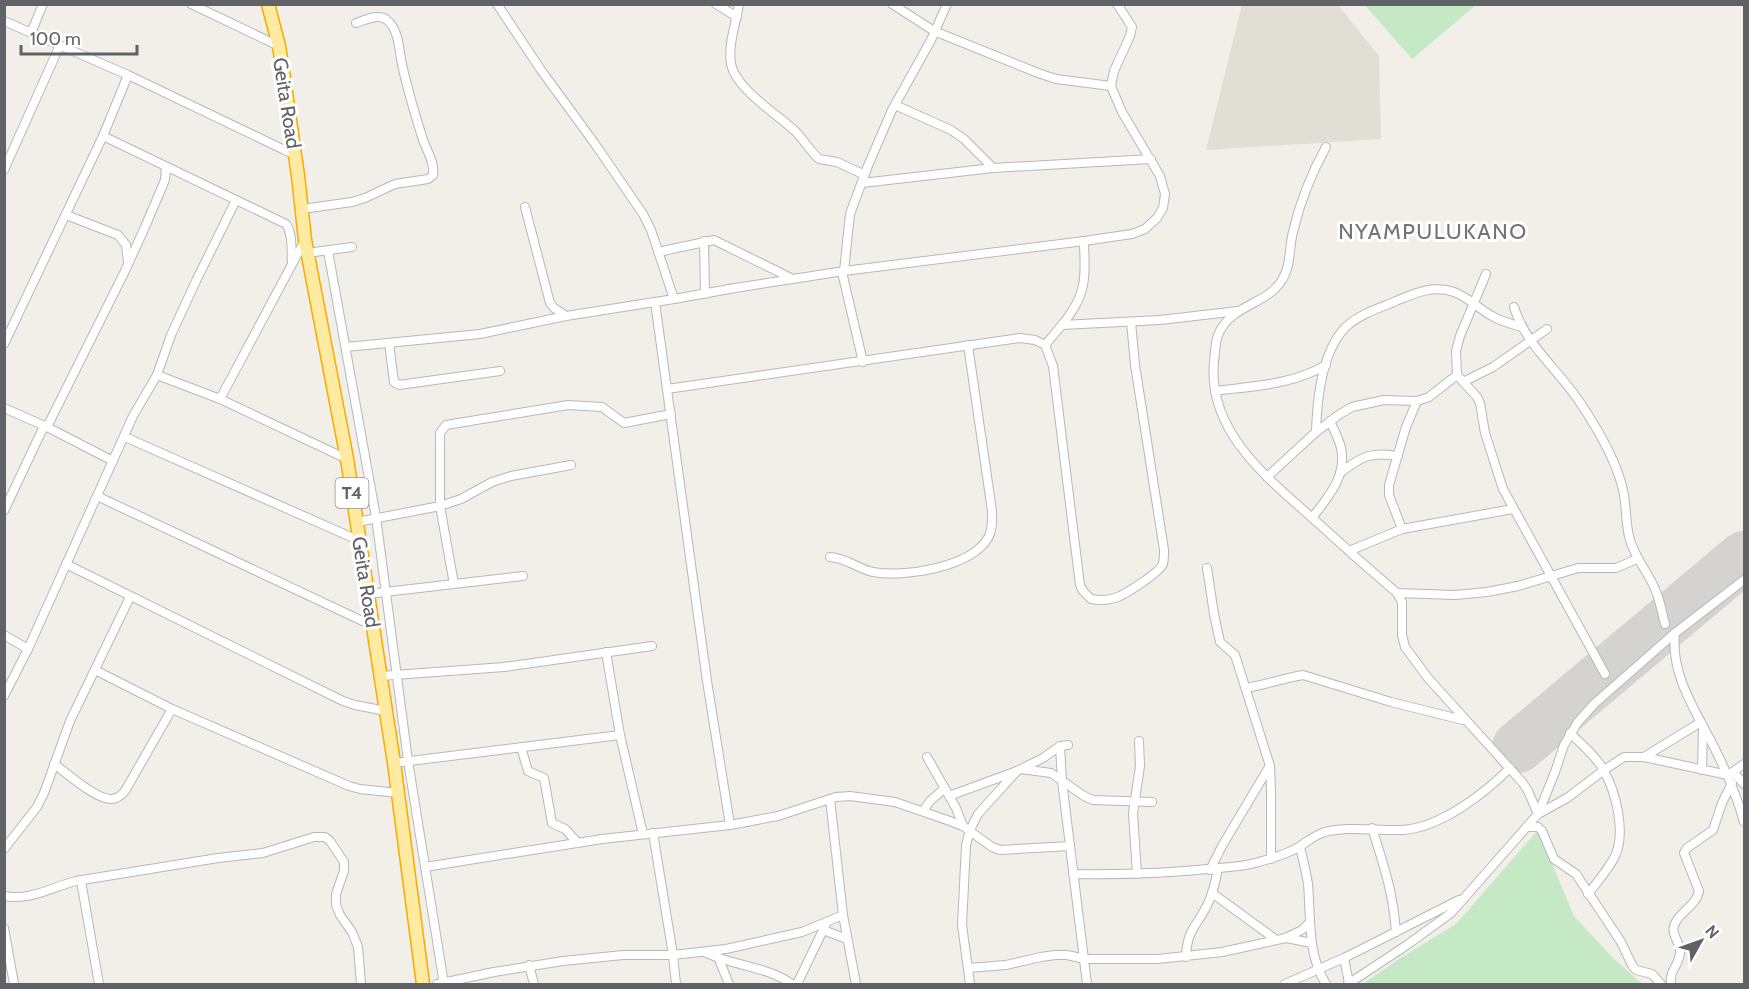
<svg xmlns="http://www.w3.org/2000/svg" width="1749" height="989" font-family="Cabin,sans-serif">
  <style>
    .education { fill: #e1ded6 }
    .green { fill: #c5e8c5 }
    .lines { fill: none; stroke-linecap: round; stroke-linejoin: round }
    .runway { stroke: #d4d3d0; stroke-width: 52 }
    .minor-casing { stroke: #b5b8bc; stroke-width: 10 }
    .trunk-casing { stroke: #f9ab00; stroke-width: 15 }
    .minor { stroke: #fff; stroke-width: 8 }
    .trunk { stroke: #feeaa1; stroke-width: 12 }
    .labels { text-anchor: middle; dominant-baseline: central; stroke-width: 6; stroke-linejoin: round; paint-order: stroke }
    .shield { fill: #fff; stroke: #8f9295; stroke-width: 1.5 }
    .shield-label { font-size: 18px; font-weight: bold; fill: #5f6368 }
    .street-label { font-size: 20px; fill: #5f6368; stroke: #fff }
    .quarter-label { font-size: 22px; letter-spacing: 1.5px; fill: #70757a; stroke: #fff }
  </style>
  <rect width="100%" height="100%" fill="#f1efe8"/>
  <path class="education" d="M 1242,5 L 1338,5 L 1379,56 L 1381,139 L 1206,150 Z"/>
  <g class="green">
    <path d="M 1365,5 L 1476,5 L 1412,59 Z"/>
    <path d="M 1538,830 L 1574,916 L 1610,955 L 1642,984 L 1363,984 L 1399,959 L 1456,924 Z"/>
  </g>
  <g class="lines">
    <path class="runway" d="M 1518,747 L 1744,557"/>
    <defs>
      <g id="minor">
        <path d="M 191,4 L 279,46"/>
        <path d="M 497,4 L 541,70 L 595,144 L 643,214 L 651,230 L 674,299"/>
        <path d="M 716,4 L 737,17"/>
        <path d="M 739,4 C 736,24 728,43 731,64 C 736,89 777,114 795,131 C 804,140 810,151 819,159 L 837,162 L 865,175"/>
        <path d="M 892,4 L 934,31 L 1038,73 L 1056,79 L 1111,86"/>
        <path d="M 4,21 L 128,75 L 295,155"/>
        <path d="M 31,33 L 43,4"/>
        <path d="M 895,105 L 951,130 L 964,139 L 993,168"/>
        <path d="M 103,136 L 286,224 C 293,234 291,249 292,262"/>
        <path d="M 1326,147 C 1311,174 1300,202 1293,232 C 1289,247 1291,266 1282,280 C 1267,305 1231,304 1218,335 C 1215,343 1215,354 1214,362 C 1207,433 1271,481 1318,523 C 1344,547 1370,570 1397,593 L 1402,602 L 1402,635 L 1405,647 L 1428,678 L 1522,782 L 1528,791 L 1538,814 L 1567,798 L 1604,770 L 1624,757 L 1644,757 L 1728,775 L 1744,764"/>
        <path d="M 4,170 L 60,45"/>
        <path d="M 862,183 L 993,168 L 1151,159"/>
        <path d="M 525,207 L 550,303 L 554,308 L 566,316"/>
        <path d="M 302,209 L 352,202 L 365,198 L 395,184 L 428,179 L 433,175 C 435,163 427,151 423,140 C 415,114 406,86 401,59 C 399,47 398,29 387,20 C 379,13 365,20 356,23"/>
        <path d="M 66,215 L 118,235 L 126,245 L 128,262"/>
        <path d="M 704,241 L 705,294"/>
        <path d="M 328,251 L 376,517 L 408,761 L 444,984"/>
        <path d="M 658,252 L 714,240 L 793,279"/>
        <path d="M 307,253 L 352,247"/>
        <path d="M 844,271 L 850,214 L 867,168 L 892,110 L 931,40 L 947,4"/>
        <path d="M 842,272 L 863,362"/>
        <path d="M 1486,274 L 1460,336 L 1456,351 L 1457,375 L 1477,397 L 1480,403 L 1485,433 L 1503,489 L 1605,674"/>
        <path d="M 655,302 L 707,681 L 730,825"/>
        <path d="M 1514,307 C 1526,346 1560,371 1581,404 C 1597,428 1617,463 1623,490 C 1627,507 1625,524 1630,540 C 1635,558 1648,572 1655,589 C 1660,600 1662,613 1665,624"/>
        <path d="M 1062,325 L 1160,320 L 1238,311"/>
        <path d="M 389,343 L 394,382 L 399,385 L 500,371"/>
        <path d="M 4,344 L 103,136 L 128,75"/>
        <path d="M 1045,345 C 1060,327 1079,308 1083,285 C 1086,271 1084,255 1084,241"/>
        <path d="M 346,347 L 480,334 L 566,316 L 674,299 L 735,288 L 844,271 L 1084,241 L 1132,234 L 1145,229 L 1157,218 L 1163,208 L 1165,194 L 1160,176 L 1122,112 L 1111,86 L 1114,71 L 1130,36 L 1132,27 L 1117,4"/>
        <path d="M 157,375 L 220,399 L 347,459"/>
        <path d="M 1463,382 L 1493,367 L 1547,329"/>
        <path d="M 667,389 L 1020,338 L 1035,340 L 1045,345 L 1053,366 L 1080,585 L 1083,591 L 1091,599 C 1101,601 1111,600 1120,596 C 1128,592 1159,573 1163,564 C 1164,560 1164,554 1164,550 L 1135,365 L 1131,322"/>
        <path d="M 1215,391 C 1253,386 1292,385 1326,365"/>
        <path d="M 220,399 L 305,240"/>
        <path d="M 4,408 L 47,427 L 113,461"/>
        <path d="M 47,427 L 125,271 L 145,227 L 165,180 L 166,167"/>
        <path d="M 1316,432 C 1317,400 1322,348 1348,325 C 1362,313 1380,308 1396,301 C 1415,293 1433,285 1454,292 C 1468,297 1479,309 1492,316 C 1502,322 1512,324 1522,327"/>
        <path d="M 125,437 L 360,541"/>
        <path d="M 1340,473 C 1361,457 1370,451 1398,456"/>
        <path d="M 1267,477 L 1316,432 L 1340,414 L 1352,407 L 1384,400 L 1417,401 L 1429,397 L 1457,375"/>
        <path d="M 97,496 L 373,626"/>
        <path d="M 4,511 L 44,426"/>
        <path d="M 1312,518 C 1328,497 1347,477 1341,448 C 1339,439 1334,430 1330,421"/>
        <path d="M 357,522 L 440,506 L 461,499 L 492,482 L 511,476 L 571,465"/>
        <path d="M 1402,529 L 1389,495 L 1389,485 L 1406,427 L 1417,401"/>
        <path d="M 1349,551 L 1402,529 L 1513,509"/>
        <path d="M 830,557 C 847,558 858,569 873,572 C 904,578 971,567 988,538 C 993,530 992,520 992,511 L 968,345"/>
        <path d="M 66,564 L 343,701 L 355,705 L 386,711"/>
        <path d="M 1207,568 L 1214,614 L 1220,642 L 1235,655 L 1270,766 L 1271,792 L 1271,859"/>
        <path d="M 454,584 L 440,506 L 440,433 L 446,425 L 568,405 L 602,407 L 624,423 L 671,414"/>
        <path d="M 1397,593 L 1455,595 L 1487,592 L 1518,586 L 1578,568 L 1616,568 L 1637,559"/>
        <path d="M 368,594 L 523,576"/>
        <path d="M 1675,633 C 1670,675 1697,713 1715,749 C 1727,773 1737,796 1744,822"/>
        <path d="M 4,635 L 28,649"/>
        <path d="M 606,652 L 620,735 L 643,834"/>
        <path d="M 95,670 L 172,709 L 349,786 L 360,789 L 398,793"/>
        <path d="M 381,676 L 504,667 L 652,646"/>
        <path d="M 1246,688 C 1265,685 1284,678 1303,675 L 1391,702 L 1463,720"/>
        <path d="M 4,696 L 28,649 L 133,416 L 157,375 L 171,335 L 196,281 L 236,200"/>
        <path d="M 1570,733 C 1581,744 1598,758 1604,771 C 1616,792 1626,833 1615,856 C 1609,869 1597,882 1588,894"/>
        <path d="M 1060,746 L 1062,781 L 1087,984"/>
        <path d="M 521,747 L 528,771 L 544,778 L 552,823 L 565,829 L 578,843"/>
        <path d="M 927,757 L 956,808 L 963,826"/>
        <path d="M 1644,757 L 1701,722"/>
        <path d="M 394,763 L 620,735"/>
        <path d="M 54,764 C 67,773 97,801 113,799 C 119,798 121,795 125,791 L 172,709"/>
        <path d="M 1021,769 L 1051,773 L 1084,796 L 1093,800 L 1152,802"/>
        <path d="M 1702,770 L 1703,726"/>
        <path d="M 1733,772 L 1744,784"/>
        <path d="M 949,796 L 1017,771 L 1043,758 L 1060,746 L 1068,745"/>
        <path d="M 830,799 L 843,915 L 856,984"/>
        <path d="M 923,811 L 930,801 L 944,789"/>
        <path d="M 1527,827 L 1538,827 L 1542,831 L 1554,859 L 1576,874 L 1621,942 L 1632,965 L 1636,970 L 1652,974 L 1661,984"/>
        <path d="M 1372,828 C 1384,866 1393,892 1396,932"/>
        <path d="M 653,833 L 673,955 L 676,984"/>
        <path d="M 1300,847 C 1303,859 1306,871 1308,884 C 1311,918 1307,954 1326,984"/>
        <path d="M 4,849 L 37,807 L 44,793 L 70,721 L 130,597"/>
        <path d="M 425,867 L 602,839 L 730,825 L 778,816 L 836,797 L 850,796 L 895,802 L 947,820 L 963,826 L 992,847 L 1000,850 L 1070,846"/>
        <path d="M 1210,870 L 1222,846 L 1269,767"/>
        <path d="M 1073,874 C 1122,875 1170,873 1219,868 C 1233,867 1246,866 1259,862 C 1272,858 1285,855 1297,848 C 1306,843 1314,835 1325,832 C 1350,826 1376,831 1402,830 C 1440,828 1484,794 1510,768"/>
        <path d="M 1137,874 L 1133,813 L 1140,766 L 1139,741"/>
        <path d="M 81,881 L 99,984"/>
        <path d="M 1212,893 L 1275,939"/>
        <path d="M 4,896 C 31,901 52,887 76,881 L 218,858 L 263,853 L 314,837 L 325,837 L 330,841 L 344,862 L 344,871 L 336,894 L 336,905 L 340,915 L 352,932 L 358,947 L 361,984"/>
        <path d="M 4,928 L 14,984"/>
        <path d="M 823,930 L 847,939"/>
        <path d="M 1287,937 L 1302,930 L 1310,922"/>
        <path d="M 704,952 C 733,966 766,966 792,984"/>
        <path d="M 718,957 L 729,984"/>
        <path d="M 1186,957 C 1187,927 1199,925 1209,901 C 1214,890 1216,879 1218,868"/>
        <path d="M 1344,958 L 1349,983"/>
        <path d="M 529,965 L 534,984"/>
        <path d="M 968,968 L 1006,965 L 1041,957 L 1055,955 L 1067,955 L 1085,959 L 1158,959 L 1222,952 L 1286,938 L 1312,943"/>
        <path d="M 437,984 L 494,972 L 563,961 L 623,955 L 673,955 L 726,949 L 802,932 L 843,915"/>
        <path d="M 797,984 L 826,924"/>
        <path d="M 970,984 L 962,925 L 966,845 L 970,830 L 978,814 L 1017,771"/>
        <path d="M 1285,984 L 1344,958 L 1459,900"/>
        <path d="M 1348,984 L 1407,945 L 1451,913 L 1538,814 L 1555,772 L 1564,745 L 1578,722 L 1594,704 L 1675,633 L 1744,580"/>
        <path d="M 1671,984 C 1669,970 1679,966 1680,953 C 1681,944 1671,934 1674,926 C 1678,912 1696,907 1699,891 L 1684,853 L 1687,848 L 1713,830 L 1722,803 L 1732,783"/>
      </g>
      <path id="trunk" d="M 268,4 L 279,46 L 284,78 L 298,176 L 305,240 L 347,459 L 394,763 L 423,984"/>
    </defs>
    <use href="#minor" class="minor-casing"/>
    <use href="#trunk" class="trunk-casing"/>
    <use href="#minor" class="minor"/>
    <use href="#trunk" class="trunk"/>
  </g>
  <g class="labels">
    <rect class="shield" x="335.5" y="478" width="33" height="30" rx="4.5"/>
    <g class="shield-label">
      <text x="352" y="493">T4</text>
    </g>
    <g class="street-label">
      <text transform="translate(287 103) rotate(81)">Geita Road</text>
      <text transform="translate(366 582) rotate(81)">Geita Road</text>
    </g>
    <g class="quarter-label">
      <text x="1433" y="231">NYAMPULUKANO</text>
    </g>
  </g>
  <rect width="1749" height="989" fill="none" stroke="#5f6368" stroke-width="12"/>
  <g transform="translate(1701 941) rotate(50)" stroke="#ffffff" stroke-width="4.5" paint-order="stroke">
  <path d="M0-4.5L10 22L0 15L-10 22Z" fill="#5f6368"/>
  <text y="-9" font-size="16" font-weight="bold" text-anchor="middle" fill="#5f6368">N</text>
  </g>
  <path d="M21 45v9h116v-9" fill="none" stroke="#5f6368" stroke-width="3"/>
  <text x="30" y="45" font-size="18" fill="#5f6368" stroke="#ffffff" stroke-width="4.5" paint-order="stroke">100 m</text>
</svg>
